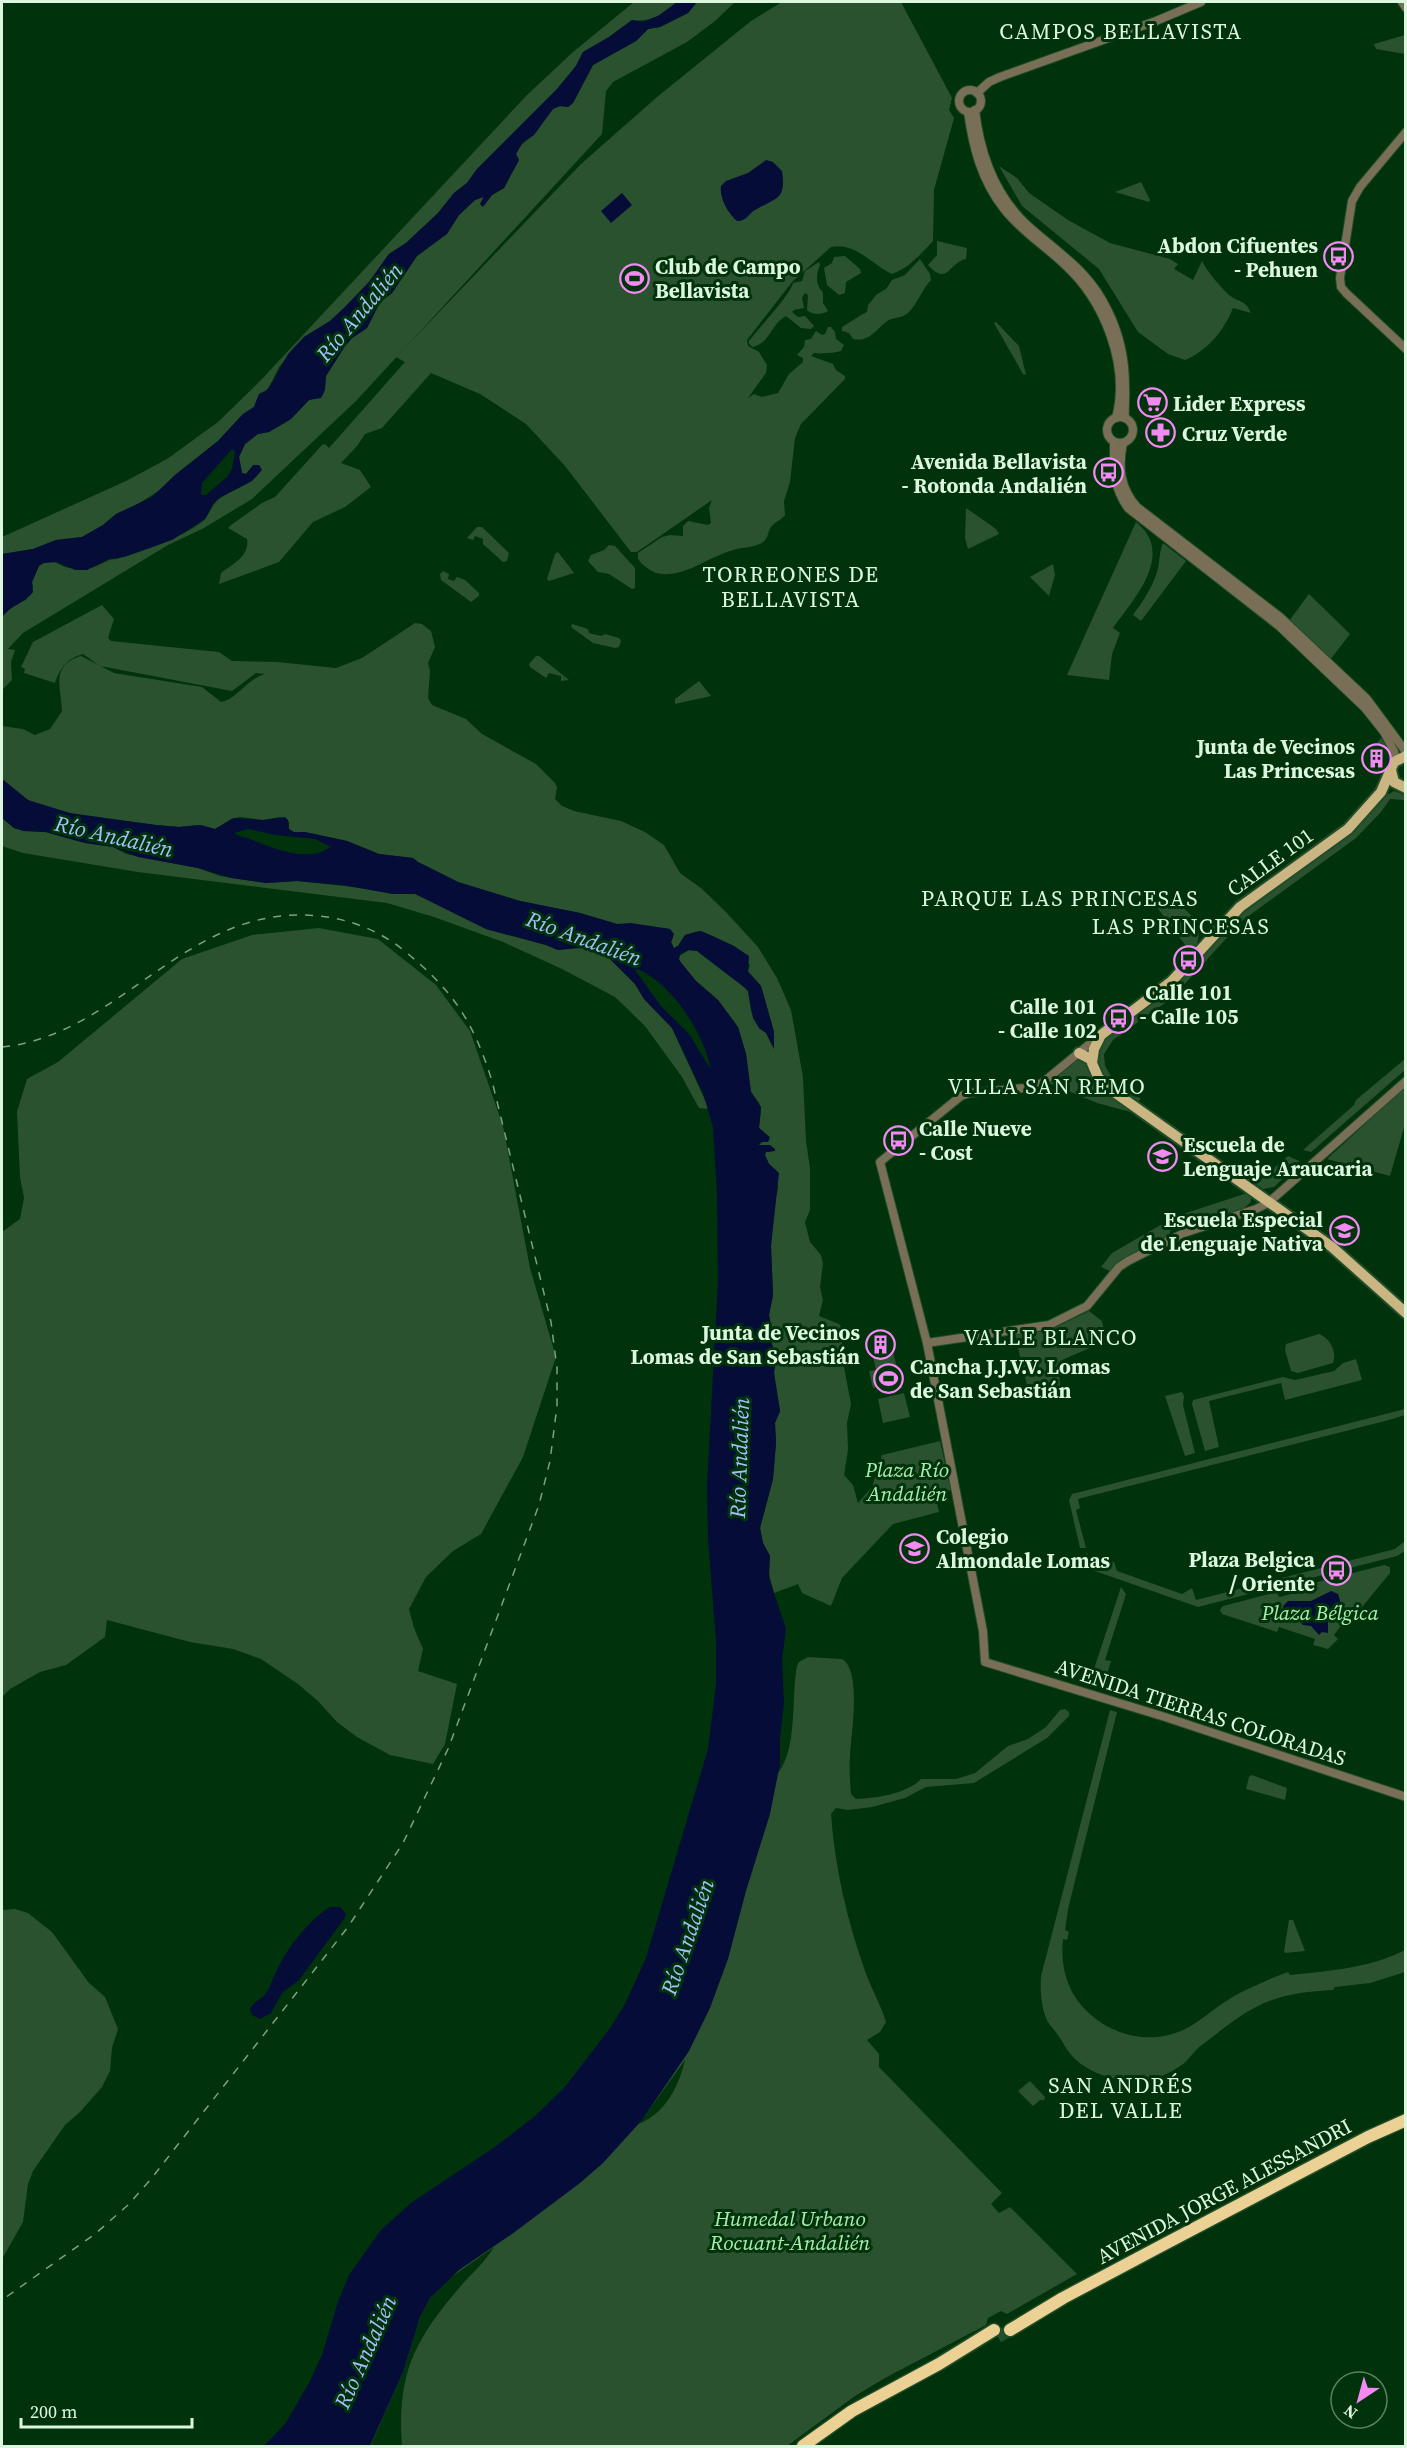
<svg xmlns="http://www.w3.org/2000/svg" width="1407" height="2448" font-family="'Source Serif 4',serif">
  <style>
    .green { fill: #2a522f; fill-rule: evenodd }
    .water { fill: #040c37; fill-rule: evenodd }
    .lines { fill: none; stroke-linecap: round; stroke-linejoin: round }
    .highway-tunnel { stroke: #21502b; stroke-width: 12; stroke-dasharray: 12 6; stroke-linecap: butt }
    .minor-casing { stroke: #1f4e29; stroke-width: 10 }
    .major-casing { stroke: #1f4e29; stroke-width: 14 }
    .highway-casing { stroke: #1f4e29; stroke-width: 15 }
    .minor { stroke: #796f57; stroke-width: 8 }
    .major { stroke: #cbb583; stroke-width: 10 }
    .highway { stroke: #ecd194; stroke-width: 12 }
    .rail { stroke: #7da183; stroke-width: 1.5; stroke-dasharray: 8 8; stroke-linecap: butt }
    .labels { text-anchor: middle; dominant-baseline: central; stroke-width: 6; stroke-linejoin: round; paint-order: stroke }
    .poi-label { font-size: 21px; font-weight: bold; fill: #ddf7df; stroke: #00320b; text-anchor: end }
    .street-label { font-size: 21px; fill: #ddf7df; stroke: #00320b }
    .park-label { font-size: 21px; font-style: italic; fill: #a7efae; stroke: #00320b }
    .neighbourhood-label { font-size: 22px; letter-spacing: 1.5px; fill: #ddf7df; stroke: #00320b }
    .water-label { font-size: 22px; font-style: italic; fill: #a6bffc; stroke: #00320b }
  </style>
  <rect width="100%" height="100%" fill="#00320b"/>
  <g class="green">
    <path d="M 634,2 L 677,2 C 665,14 649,23 632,20 L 609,37 L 583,52 L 576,66 L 557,89 L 477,169 L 467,183 L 454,193 L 438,213 L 406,243 L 389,254 L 369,282 L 344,308 L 330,321 L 304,337 L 279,367 L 268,389 L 259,394 L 254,407 L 243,414 L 218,441 L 175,475 L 163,488 L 135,506 L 116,514 L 103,525 L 82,537 L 56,540 L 33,549 L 2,554 L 2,537 L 126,481 L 167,459 L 218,422 L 260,381 L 527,95 L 573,52 Z"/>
    <path d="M 697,2 L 735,2 L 715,21 L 687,42 L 613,82 L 606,91 L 602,134 L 356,401 L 252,499 L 204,528 L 168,545 L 23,633 L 8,649 L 15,650 L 11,662 L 12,680 L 2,690 L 2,617 L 13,605 L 26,600 L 33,587 L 32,582 L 39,566 C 55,556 58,567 70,568 C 77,569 89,569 94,567 C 103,564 107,559 117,559 C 145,550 180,539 203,521 C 210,515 211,505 219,499 C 233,488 252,486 261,470 L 259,465 L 246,474 L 242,473 L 239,457 L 245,444 L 258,434 L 269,432 L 291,419 L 309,400 L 323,395 L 326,376 L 345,346 L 352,338 L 367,328 L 380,302 L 392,293 L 417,256 L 447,233 L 459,215 L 475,200 L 484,196 L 480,204 L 483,206 L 492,195 L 504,188 L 519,160 L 516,154 C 520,142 529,141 536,132 C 542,125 546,114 554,108 C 559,105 563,107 568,107 L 573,103 L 593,65 L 636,41 L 648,29 L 660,27 L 688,13 Z"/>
    <path d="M 782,2 L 901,2 L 952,98 L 949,110 L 954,118 L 934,190 L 933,241 C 921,254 909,268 892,274 C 872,265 856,242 831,247 L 792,282 L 747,340 L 748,346 L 759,352 L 767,365 L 766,373 L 748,398 L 754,394 L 762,397 L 778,393 L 789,374 L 803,362 L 803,358 L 797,355 L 804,347 L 805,340 L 811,339 L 816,331 L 822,335 L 825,334 L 828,327 L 831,327 L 835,332 L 836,339 L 844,345 L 841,351 C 834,353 821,354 814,353 L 811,356 L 833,364 L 836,370 L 845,376 L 845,379 L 801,424 L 795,438 L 790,482 L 784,501 L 785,515 C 781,520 775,522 771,527 C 767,533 769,538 762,543 C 753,548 740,547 730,551 C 699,561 664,593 638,559 L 638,553 L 662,537 L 670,535 L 683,536 L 683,526 L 688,521 L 708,525 L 711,523 L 709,508 L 712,500 L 637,552 L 631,552 L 565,466 L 526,424 L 480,394 L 431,373 L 382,428 L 365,434 L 357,446 L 341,463 L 360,470 L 371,487 L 345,507 L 313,522 L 279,562 L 219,584 L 221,573 C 233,564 250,556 247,539 L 228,528 L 231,525 L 262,503 L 275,497 L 322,445 L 325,444 L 329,448 L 405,362 L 396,357 L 581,164 L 657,97 L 751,21 Z"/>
    <path d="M 1405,35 L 1405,54 L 1376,49 L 1374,44 Z"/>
    <path d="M 999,166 L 1017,178 L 1029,193 L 1068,220 L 1110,243 L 1170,259 L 1178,264 L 1174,269 L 1193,280 L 1202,261 C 1209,274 1218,284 1229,295 C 1239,303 1245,299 1251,313 L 1233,308 C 1224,331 1207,351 1185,360 L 1168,354 L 1138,332 L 1099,269 L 1022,206 Z"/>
    <path d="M 1141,182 L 1150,200 L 1149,202 L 1115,192 Z"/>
    <path d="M 937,241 L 967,248 L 966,259 C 949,262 948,287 928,265 L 937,255 Z"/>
    <path d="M 845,256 L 860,269 L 861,273 L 846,282 L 845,293 L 839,295 L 827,285 L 824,268 L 832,263 L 834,257 Z"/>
    <path d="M 920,259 L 930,274 L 931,280 C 922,290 918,302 910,311 C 904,318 896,317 889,320 C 878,326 871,343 853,339 L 849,333 L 842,331 L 842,327 C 851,322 858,316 867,312 L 868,305 L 877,294 L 886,289 L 892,280 L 905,275 Z"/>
    <path d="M 819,262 L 820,265 C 816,274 815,285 823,292 L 823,303 L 828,311 C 822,315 812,315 807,310 L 808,295 L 805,293 L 802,298 L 804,308 L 794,310 L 792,312 L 798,317 L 805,316 L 814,326 L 811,329 L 801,328 L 786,316 C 771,324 770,343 753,347 L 749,344 L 749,341 C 760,326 789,297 793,283 L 802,281 L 805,271 Z"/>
    <path d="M 996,322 L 1019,346 L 1026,375 L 1023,374 L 994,323 Z"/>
    <path d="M 966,508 L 996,529 L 999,534 L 968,549 L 965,538 Z"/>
    <path d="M 1136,522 C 1176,554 1134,599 1113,628 L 1120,633 L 1112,654 L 1109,680 L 1067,675 Z"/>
    <path d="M 477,527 L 482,527 L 509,553 L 507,561 L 503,562 L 483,544 L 483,539 L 475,536 L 473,540 L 467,538 Z"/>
    <path d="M 1163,543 L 1186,561 L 1141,621 L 1133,615 C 1143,601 1152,588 1157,572 C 1160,563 1159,551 1163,543 Z"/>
    <path d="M 609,545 L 615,546 L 635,568 L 635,588 L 632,589 L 609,574 L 598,572 L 588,561 L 591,555 L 604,550 Z"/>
    <path d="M 558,552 L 574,573 L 549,581 L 547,579 L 555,554 Z"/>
    <path d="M 1053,564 L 1055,575 L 1049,596 L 1030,577 Z"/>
    <path d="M 443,571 L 449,574 L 448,579 L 454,581 L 457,577 L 465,580 L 479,593 L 479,596 L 471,602 L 441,580 L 440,574 Z"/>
    <path d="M 1309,594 L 1350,634 L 1330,660 L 1289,621 Z"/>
    <path d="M 102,605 L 114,619 L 108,638 L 111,641 L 219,652 L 232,661 L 277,662 L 336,668 L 362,658 L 415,623 L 422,624 L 431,631 L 435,647 L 428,663 L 430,671 L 428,698 L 432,705 L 466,719 L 482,734 L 536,764 L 555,783 L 557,787 L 555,799 L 562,806 L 574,811 L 621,821 L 645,832 L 664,845 L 680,873 L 701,888 L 725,911 L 758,947 L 777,978 L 791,1010 L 803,1077 L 806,1141 L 810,1168 L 810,1210 L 805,1222 L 810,1242 L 821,1255 L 823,1264 L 820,1287 L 823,1300 L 819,1316 L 839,1324 L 844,1330 L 841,1351 L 851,1404 L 847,1423 L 848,1450 L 844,1475 L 853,1485 L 858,1503 L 872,1487 L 882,1455 L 940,1441 L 951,1490 L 935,1494 L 939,1512 L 893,1524 L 842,1578 L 831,1606 L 802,1593 L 798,1584 L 774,1593 L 768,1570 L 770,1556 L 763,1543 L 760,1528 L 773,1479 L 776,1443 L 775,1423 L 780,1411 L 774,1373 L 776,1358 L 771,1341 L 772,1330 L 769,1315 L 773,1295 L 771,1246 L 773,1210 L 778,1188 L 776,1170 L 769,1164 L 765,1155 L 766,1152 L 772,1152 L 759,1145 L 770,1137 L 759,1128 L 761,1111 L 759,1103 L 751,1092 L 746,1054 L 738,1027 L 718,1000 L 696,981 L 682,965 L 678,957 L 689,950 L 697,951 L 744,987 L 748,991 L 751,1011 L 759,1028 L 766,1033 L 774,1049 L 774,1032 L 761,986 L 748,971 L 750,965 L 734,946 L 706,933 L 698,931 L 685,935 L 678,946 L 674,948 L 671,942 L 673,938 L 670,929 L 631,924 L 617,924 L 580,913 L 520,901 L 458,882 L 418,862 L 413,858 L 379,854 L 347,841 L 305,832 L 293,832 L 289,829 L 289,822 L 280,817 L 263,820 L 240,817 L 231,819 L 215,829 L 197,825 L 179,827 L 156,825 L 76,815 L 37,804 L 28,800 L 2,779 L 2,726 L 23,729 L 35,735 L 50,729 L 62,711 C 61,688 50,665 81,656 L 114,673 L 202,687 L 221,702 C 236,700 247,679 265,674 L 256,673 L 232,691 L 100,666 L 83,654 C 66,659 61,667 55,683 L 24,673 L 25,669 L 21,667 L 33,642 Z"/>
    <path d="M 572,624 L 588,629 L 589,633 L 601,636 L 605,634 L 619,638 L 621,641 L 619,647 L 615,648 L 593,643 L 571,627 Z"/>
    <path d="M 536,656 L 539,656 L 569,680 L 561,681 L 561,676 L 549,673 L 546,678 L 530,667 L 529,664 Z"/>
    <path d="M 699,681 L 711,696 L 675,704 L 675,699 Z"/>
    <path d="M 1381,738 L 1394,755 L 1388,769 L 1384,770 L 1364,760 Z"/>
    <path d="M 1394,791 L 1405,795 L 1405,800 L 1390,799 L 1381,812 L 1356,838 L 1243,920 L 1172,998 L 1113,1040 L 1104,1054 L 1105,1066 L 1114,1081 L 1141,1099 L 1136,1103 C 1113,1087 1081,1065 1108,1036 L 1177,984 L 1238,917 L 1252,905 L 1346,838 L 1387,795 Z"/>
    <path d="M 2,818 L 14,828 L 24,831 L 45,832 L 85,843 L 113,847 L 126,854 L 198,868 L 220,876 L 266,883 L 297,881 L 372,889 L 393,894 L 415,893 L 486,929 L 546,945 L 558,950 L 593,947 L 600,949 L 635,984 L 644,999 L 672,1028 L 709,1109 L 699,1108 L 682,1077 L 645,1026 L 615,997 L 562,969 L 503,942 L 434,917 L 387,903 L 138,872 L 23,853 L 2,846 Z"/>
    <path d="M 1161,900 C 1188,903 1210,928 1192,954 L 1153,902 Z"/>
    <path d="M 319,928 L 378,939 L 436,985 L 470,1031 L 503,1126 L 530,1268 L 556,1357 L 523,1457 L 481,1534 L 453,1551 L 426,1577 L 409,1609 L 414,1628 L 423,1649 L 418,1671 L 457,1684 L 445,1744 L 433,1764 L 390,1755 L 357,1737 L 337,1722 L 318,1701 L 298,1684 L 261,1659 L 233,1649 L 190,1642 L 107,1620 L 105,1637 L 66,1665 L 40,1672 L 10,1689 L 2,1697 L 2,1232 L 20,1219 L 24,1198 L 20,1177 L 17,1112 L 27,1079 L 58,1062 L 182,959 L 252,935 Z"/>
    <path d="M 1080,1058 L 1082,1058 L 1138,1114 L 1097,1103 L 1049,1083 Z"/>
    <path d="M 1405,1059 L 1405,1070 L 1311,1152 L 1303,1150 L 1354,1105 L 1356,1100 Z"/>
    <path d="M 1405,1087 L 1405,1124 L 1390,1176 L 1327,1159 Z"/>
    <path d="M 1288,1156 L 1299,1161 L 1299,1163 L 1274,1187 L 1263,1189 L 1256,1184 Z"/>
    <path d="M 1247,1193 L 1251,1196 L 1251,1202 L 1244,1208 L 1184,1227 L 1177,1226 L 1168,1219 Z"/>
    <path d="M 1164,1223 L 1171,1230 L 1169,1235 L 1118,1262 L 1110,1271 L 1101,1267 L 1112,1253 Z"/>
    <path d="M 1089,1311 L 1102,1321 L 1106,1341 L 1062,1360 L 1058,1368 L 1061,1391 L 1045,1383 L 1035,1385 L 1029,1394 L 1015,1335 L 1050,1330 Z"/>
    <path d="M 1319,1334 C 1330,1338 1337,1352 1333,1363 L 1298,1373 L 1291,1371 L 1285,1350 L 1286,1344 Z"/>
    <path d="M 893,1352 L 902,1388 L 882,1393 L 880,1386 L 873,1388 L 869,1371 L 876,1370 L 873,1357 Z"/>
    <path d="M 1356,1359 L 1362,1380 L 1285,1400 L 1281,1383 L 1209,1401 L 1219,1447 L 1205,1451 L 1192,1404 L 1193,1400 L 1283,1377 L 1295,1380 L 1334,1371 L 1343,1363 Z"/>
    <path d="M 1182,1392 L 1184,1396 L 1183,1405 L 1195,1453 L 1185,1456 L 1165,1396 Z"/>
    <path d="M 904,1393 L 910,1417 L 883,1423 L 878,1399 Z"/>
    <path d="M 1405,1409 L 1405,1415 L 1389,1420 L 1078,1499 L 1080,1508 L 1076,1510 L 1086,1548 L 1080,1548 L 1069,1500 L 1072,1494 Z"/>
    <path d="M 1405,1541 L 1405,1551 L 1397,1556 L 1198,1607 L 1092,1570 L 1085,1563 L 1083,1556 L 1087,1553 L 1089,1561 L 1100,1565 L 1114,1562 L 1117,1571 L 1182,1594 L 1192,1588 L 1196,1600 L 1395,1549 Z"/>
    <path d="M 1384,1565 L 1390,1567 L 1390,1573 L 1358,1612 L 1353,1609 L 1334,1635 L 1338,1639 L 1328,1649 L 1313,1645 L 1315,1639 L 1279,1627 L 1277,1632 L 1222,1614 L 1220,1610 L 1223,1606 L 1277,1592 L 1279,1597 L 1303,1591 L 1302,1586 Z"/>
    <path d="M 1121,1587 L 1126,1594 L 1105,1660 L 1111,1661 L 1105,1681 L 1092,1675 Z"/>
    <path d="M 808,1657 L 842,1659 C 862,1670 851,1734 850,1756 C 849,1768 850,1781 851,1794 L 856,1799 C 877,1798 906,1794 921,1779 L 956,1779 L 975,1773 L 1008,1746 L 1028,1739 L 1046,1727 L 1060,1710 L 1065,1709 L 1069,1712 L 1069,1716 L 1047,1738 L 974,1783 L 926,1787 L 905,1798 L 872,1807 L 848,1810 L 836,1808 L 831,1814 C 835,1868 847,1920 865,1971 C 871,1988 881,2005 886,2022 L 880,2032 L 867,2040 L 879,2054 L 879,2067 L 1002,2193 L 991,2204 L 999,2213 L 1010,2207 L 1077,2274 L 1007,2314 L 1001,2311 L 988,2318 L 986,2325 L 885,2378 L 855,2396 L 787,2446 L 402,2446 C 397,2375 413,2342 459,2288 C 470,2275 486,2261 494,2247 L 447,2280 L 430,2298 L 420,2317 L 403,2372 L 371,2445 L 370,2446 L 352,2446 L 395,2335 L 492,2216 L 764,1786 C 769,1781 774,1777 778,1773 C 798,1748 791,1696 797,1666 L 799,1662 ZM 685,2060 C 678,2088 666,2112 639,2124 Z"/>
    <path d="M 1110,1710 L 1117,1712 L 1068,1909 L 1065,1930 L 1069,1932 L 1067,1940 L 1063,1939 C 1060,1968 1068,1995 1090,2014 C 1114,2036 1150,2044 1181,2031 C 1199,2023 1214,2008 1231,1998 C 1246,1989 1274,1977 1288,1972 L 1290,1975 C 1329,1971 1370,1968 1405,1950 L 1405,1972 L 1370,1983 L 1335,1987 L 1333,1990 C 1304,1992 1280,1994 1254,2008 C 1235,2018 1218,2033 1202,2045 C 1194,2050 1190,2059 1183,2064 C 1159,2082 1133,2085 1105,2076 C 1088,2071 1071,2059 1063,2043 C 1060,2037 1054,2030 1050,2025 C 1041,2013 1040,1990 1041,1976 Z"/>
    <path d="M 1252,1775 L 1287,1788 L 1285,1800 L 1246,1789 L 1249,1777 Z"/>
    <path d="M 15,1909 L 28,1913 L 52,1932 L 89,1983 L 105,1997 L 118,2029 L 112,2048 L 110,2071 L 102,2087 L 80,2112 L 65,2125 L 33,2171 L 28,2184 L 23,2222 L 2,2259 L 2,1910 Z"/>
    <path d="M 1289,1920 L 1293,1920 L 1305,1951 L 1285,1953 L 1284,1951 Z"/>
    <path d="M 1030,2081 L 1045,2097 L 1044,2100 L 1040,2100 L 1033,2106 L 1018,2091 Z"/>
  </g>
  <g class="water">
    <path d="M 677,2 L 697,2 L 688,13 L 660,27 L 648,29 L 636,41 L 593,65 L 573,103 L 568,107 L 560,106 L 553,109 L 534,135 L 523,142 L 516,154 L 519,160 L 504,188 L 492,195 L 483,207 L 480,204 L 484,197 L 475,200 L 459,215 L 447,234 L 417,256 L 392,293 L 380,302 L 367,328 L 352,338 L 345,346 L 326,376 L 325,390 L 321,398 L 309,400 L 291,419 L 269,432 L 258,434 L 245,444 L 239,457 L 242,473 L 246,474 L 253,465 L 259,465 L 262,470 L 252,481 L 219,498 L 213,504 L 205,519 L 172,540 L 124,557 L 109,559 L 87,570 L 75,570 L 57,562 L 43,563 L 39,566 L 32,582 L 33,592 C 25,603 11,605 2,617 L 2,554 L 33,549 L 56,540 L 82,537 L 103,525 L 116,514 L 152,497 L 175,475 L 218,441 L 243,414 L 254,407 L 259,394 L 266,391 L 272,383 L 288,354 L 304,337 L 330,321 L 344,308 L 369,282 L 389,254 L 406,243 L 438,213 L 454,193 L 467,183 L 477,169 L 557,89 L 576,66 L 583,52 L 609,37 L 632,20 L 642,22 L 658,16 ZM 232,449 L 235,452 L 232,469 L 227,477 L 206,495 L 201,495 L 202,483 Z"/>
    <path d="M 766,160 L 773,162 L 782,171 C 786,200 777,197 757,209 C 748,213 748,221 737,221 C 728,214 719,197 721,186 L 726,181 L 748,173 Z"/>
    <path d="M 622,193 L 632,205 L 611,223 L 601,211 Z"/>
    <path d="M 2,779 L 28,800 L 70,813 L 156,825 L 179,827 L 201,825 L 215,829 L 234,818 L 263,820 L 285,817 L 288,820 L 289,829 L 294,832 L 305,832 L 347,841 L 379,854 L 413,858 L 418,862 L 458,882 L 520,901 L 580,913 L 617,924 L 631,923 L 670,929 L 674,934 L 671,942 L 674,948 L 678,946 L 685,935 L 701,931 L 734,946 L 749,956 L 748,972 L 761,986 L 774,1032 L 774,1049 L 766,1033 L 759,1028 L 753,1018 L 748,991 L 744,987 L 697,951 L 689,950 L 680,954 L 679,960 L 696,981 L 718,1000 L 738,1027 L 746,1054 L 751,1092 L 761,1107 L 759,1128 L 770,1138 L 768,1142 L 760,1142 L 759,1145 L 770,1145 L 775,1149 L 775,1151 L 766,1152 L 765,1155 L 769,1164 L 779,1173 L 771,1246 L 773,1295 L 769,1315 L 772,1330 L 771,1341 L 776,1358 L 774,1373 L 780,1411 L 775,1423 L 776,1443 L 773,1479 L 760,1528 L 763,1543 L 770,1556 L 769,1578 L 786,1629 L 782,1660 L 784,1702 L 780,1738 L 780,1764 L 770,1814 L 746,1891 L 728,1959 L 710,2008 L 689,2051 L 642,2120 L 603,2163 L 580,2183 L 512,2234 L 459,2270 L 430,2298 L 420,2317 L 403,2372 L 370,2446 L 264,2446 L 286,2423 L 310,2381 L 322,2355 L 338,2302 L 349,2275 L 381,2230 L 411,2203 L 495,2147 L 534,2117 L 565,2087 L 611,2027 L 625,2004 L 646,1958 L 708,1749 L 716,1684 L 716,1642 L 708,1538 L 707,1486 L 718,1281 L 717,1193 L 713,1127 L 703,1093 L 672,1028 L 644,999 L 635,984 L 600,949 L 585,947 L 558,950 L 546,945 L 486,929 L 415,894 L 393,894 L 342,885 L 297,881 L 266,883 L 231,878 L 198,868 L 138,857 L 113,847 L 85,843 L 46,832 L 24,831 L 14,828 L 2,818 ZM 248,829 L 275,835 L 315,839 L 331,847 C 307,863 276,849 252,840 C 246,837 240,837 234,833 ZM 638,969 C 673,985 704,1033 711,1070 L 689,1034 L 660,1005 L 635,970 Z"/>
    <path d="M 1331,1591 L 1338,1594 L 1341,1604 L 1328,1621 L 1328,1633 L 1322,1632 L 1319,1635 L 1311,1626 L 1303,1625 L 1297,1619 L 1288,1619 L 1283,1616 L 1283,1606 L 1288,1601 L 1311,1601 Z"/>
    <path d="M 330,1907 L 340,1907 L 346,1914 L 344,1919 L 299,1980 L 282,1993 L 271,2013 L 260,2019 L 252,2015 L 250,2009 C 253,2001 262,2000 266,1993 C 271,1986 272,1979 276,1972 C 287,1948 308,1921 330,1907 Z"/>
  </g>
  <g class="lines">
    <path class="highway-tunnel" d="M 998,2337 L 1010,2330"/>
    <defs>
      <g id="minor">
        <path d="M 1402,2 L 1406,8"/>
        <circle cx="970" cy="101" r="11"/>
        <path d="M 977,93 L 989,82 L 1000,77 L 1156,21 L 1201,2"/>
        <path d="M 975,110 C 980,153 995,195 1027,225 C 1059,254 1089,270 1108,311 C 1120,335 1125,360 1125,386 C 1126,397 1124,408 1125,418"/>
        <path d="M 968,112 C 973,147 981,180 1004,209 C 1021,231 1044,245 1064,264 C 1104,300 1130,365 1116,418"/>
        <path d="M 1406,132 L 1360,187 L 1352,201 L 1340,278 L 1341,287 L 1346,293 L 1406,349"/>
        <circle cx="1120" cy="430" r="13"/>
        <path d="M 1114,442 C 1114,467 1112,486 1128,508 L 1279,626 L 1365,708 L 1384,732 L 1394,751 L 1396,760"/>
        <path d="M 1123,443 C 1118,467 1120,488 1137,507 L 1280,617 L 1367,699 L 1406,752"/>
        <path d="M 1098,1037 L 1042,1083 L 1025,1088 L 969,1093 L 961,1096 L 880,1162 L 927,1343 L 983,1631 L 985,1662 L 1165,1717 L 1406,1797"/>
        <path d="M 927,1343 L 1049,1325 L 1087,1306 L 1119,1267 L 1128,1261 L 1184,1233 L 1256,1209 L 1268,1203 L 1406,1081"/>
      </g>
      <g id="major">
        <path d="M 1406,756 L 1394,762 L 1381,792 L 1348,829 L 1240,907 L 1172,981 L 1101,1035 L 1094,1049 L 1092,1063 L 1098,1077 L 1107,1087 L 1332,1247 L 1406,1313"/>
        <path d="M 1391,770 L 1394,782 L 1406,788"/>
        <path d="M 1079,1053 L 1092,1060"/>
      </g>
      <g id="highway">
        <path d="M 1010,2330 L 1063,2298 L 1159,2247 L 1368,2137 L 1406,2120"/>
        <path d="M 803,2446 L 852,2411 L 939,2364 L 994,2330"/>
      </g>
    </defs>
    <use href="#minor" class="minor-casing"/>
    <use href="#major" class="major-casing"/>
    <use href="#highway" class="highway-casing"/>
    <use href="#minor" class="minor"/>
    <use href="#major" class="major"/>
    <use href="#highway" class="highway"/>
    <path class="rail" d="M 2,1047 C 122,1035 187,902 319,916 C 349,919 378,930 402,949 C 452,989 473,1020 492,1081 L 551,1322 L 557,1368 L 557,1406 L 550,1461 L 539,1505 L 448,1749 L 403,1843 L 348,1927 L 151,2179 L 128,2205 L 95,2234 L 2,2300"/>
  </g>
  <defs>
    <symbol id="bus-ring" viewBox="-11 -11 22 22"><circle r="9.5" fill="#00320b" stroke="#f28af2" stroke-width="1.5"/><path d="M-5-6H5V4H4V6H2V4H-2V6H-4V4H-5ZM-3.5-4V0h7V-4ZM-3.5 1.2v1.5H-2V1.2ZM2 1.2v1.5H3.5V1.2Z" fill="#f28af2"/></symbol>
    <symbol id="stadium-ring" viewBox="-11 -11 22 22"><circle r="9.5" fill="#00320b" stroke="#f28af2" stroke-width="1.5"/><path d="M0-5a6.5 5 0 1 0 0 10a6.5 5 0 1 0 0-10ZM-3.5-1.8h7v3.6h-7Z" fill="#f28af2"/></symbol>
    <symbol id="supermarket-ring" viewBox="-11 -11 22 22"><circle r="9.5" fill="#00320b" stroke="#f28af2" stroke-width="1.5"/><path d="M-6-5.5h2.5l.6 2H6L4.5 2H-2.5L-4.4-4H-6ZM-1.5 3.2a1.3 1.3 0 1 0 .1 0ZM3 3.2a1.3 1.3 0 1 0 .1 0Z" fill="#f28af2"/></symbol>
    <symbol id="pharmacy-ring" viewBox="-11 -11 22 22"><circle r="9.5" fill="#00320b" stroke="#f28af2" stroke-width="1.5"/><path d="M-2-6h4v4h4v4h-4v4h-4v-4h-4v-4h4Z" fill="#f28af2"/></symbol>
    <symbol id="building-ring" viewBox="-11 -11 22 22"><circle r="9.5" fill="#00320b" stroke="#f28af2" stroke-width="1.5"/><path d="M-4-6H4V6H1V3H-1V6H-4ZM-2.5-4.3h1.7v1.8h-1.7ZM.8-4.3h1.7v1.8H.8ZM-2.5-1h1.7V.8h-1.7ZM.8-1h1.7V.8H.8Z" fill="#f28af2"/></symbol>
    <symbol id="school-ring" viewBox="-11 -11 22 22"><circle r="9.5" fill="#00320b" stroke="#f28af2" stroke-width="1.5"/><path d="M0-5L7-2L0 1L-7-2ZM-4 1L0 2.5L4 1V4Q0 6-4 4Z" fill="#f28af2"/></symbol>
  </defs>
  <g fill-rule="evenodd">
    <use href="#bus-ring" x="1322" y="240" width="33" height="33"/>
    <use href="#stadium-ring" x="618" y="262" width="33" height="33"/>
    <use href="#supermarket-ring" x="1136" y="386" width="33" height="33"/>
    <use href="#pharmacy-ring" x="1144" y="416" width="33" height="33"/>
    <use href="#bus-ring" x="1092" y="456" width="33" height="33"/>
    <use href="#building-ring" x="1360" y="742" width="33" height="33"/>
    <use href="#bus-ring" x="1172" y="944" width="33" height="33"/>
    <use href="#bus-ring" x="1102" y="1002" width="33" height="33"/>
    <use href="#bus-ring" x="882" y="1124" width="33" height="33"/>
    <use href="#school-ring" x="1146" y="1140" width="33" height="33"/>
    <use href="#school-ring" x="1328" y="1214" width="33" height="33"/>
    <use href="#building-ring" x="864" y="1328" width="33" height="33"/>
    <use href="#stadium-ring" x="872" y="1362" width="33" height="33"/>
    <use href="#school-ring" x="898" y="1532" width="33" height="33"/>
    <use href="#bus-ring" x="1320" y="1554" width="33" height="33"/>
  </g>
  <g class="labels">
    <g class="poi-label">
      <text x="1318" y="245">Abdon Cifuentes<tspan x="1318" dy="24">- Pehuen</tspan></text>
      <text x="655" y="266" text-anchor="start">Club de Campo<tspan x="655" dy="24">Bellavista</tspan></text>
      <text x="1173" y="403" text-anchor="start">Lider Express</text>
      <text x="1182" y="433" text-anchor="start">Cruz Verde</text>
      <text x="1087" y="461">Avenida Bellavista<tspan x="1087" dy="24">- Rotonda Andalién</tspan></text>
      <text x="1355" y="746">Junta de Vecinos<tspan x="1355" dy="24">Las Princesas</tspan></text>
      <text x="1189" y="992" text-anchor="middle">Calle 101<tspan x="1189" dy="24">- Calle 105</tspan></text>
      <text x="1097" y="1006">Calle 101<tspan x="1097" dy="24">- Calle 102</tspan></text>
      <text x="919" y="1128" text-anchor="start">Calle Nueve<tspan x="919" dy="24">- Cost</tspan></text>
      <text x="1183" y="1144" text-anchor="start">Escuela de<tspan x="1183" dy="24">Lenguaje Araucaria</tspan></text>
      <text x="1323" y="1219">Escuela Especial<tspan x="1323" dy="24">de Lenguaje Nativa</tspan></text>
      <text x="860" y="1332">Junta de Vecinos<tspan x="860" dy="24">Lomas de San Sebastián</tspan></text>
      <text x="910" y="1366" text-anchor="start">Cancha J.J.V.V. Lomas<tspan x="910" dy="24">de San Sebastián</tspan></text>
      <text x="936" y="1536" text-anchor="start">Colegio<tspan x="936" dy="24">Almondale Lomas</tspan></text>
      <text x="1315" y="1559">Plaza Belgica<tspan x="1315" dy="24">/ Oriente</tspan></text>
    </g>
    <g class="street-label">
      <text transform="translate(1270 862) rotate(-36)">CALLE 101</text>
      <text transform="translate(1201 1712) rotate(18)">AVENIDA TIERRAS COLORADAS</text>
      <text transform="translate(1224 2191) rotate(-28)">AVENIDA JORGE ALESSANDRI</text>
    </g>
    <g class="park-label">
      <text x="907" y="1469">Plaza Río<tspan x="907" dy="24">Andalién</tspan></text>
      <text x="1320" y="1612">Plaza Bélgica</text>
      <text x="790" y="2218">Humedal Urbano<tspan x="790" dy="24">Rocuant-Andalién</tspan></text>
    </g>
    <g class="neighbourhood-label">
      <text x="1121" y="31">CAMPOS BELLAVISTA</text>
      <text x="791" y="574">TORREONES DE<tspan x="791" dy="25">BELLAVISTA</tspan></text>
      <text x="1060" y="898">PARQUE LAS PRINCESAS</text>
      <text x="1181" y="926">LAS PRINCESAS</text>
      <text x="1047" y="1086">VILLA SAN REMO</text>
      <text x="1051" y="1337">VALLE BLANCO</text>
      <text x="1121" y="2085">SAN ANDRÉS<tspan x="1121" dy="25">DEL VALLE</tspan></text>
    </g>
    <g class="water-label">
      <text transform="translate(359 312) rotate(-50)">Río Andalién</text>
      <text transform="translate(114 836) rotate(13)">Río Andalién</text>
      <text transform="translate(584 938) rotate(20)">Río Andalién</text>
      <text transform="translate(739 1458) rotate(-88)">Río Andalién</text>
      <text transform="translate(687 1937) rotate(-71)">Río Andalién</text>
      <text transform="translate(365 2352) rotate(-66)">Río Andalién</text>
    </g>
  </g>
  <rect width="1407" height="2448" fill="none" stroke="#ddf7df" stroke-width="6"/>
  <g transform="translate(1359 2400) rotate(216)"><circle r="28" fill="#00320b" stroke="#588160" stroke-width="1.5"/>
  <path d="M0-4.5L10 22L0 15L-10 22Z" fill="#f28af2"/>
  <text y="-9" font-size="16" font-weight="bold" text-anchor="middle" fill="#ddf7df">N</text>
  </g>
  <path d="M21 2418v9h171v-9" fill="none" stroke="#ddf7df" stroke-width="3"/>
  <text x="30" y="2418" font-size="18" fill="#ddf7df" stroke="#00320b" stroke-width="4.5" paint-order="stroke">200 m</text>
</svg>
